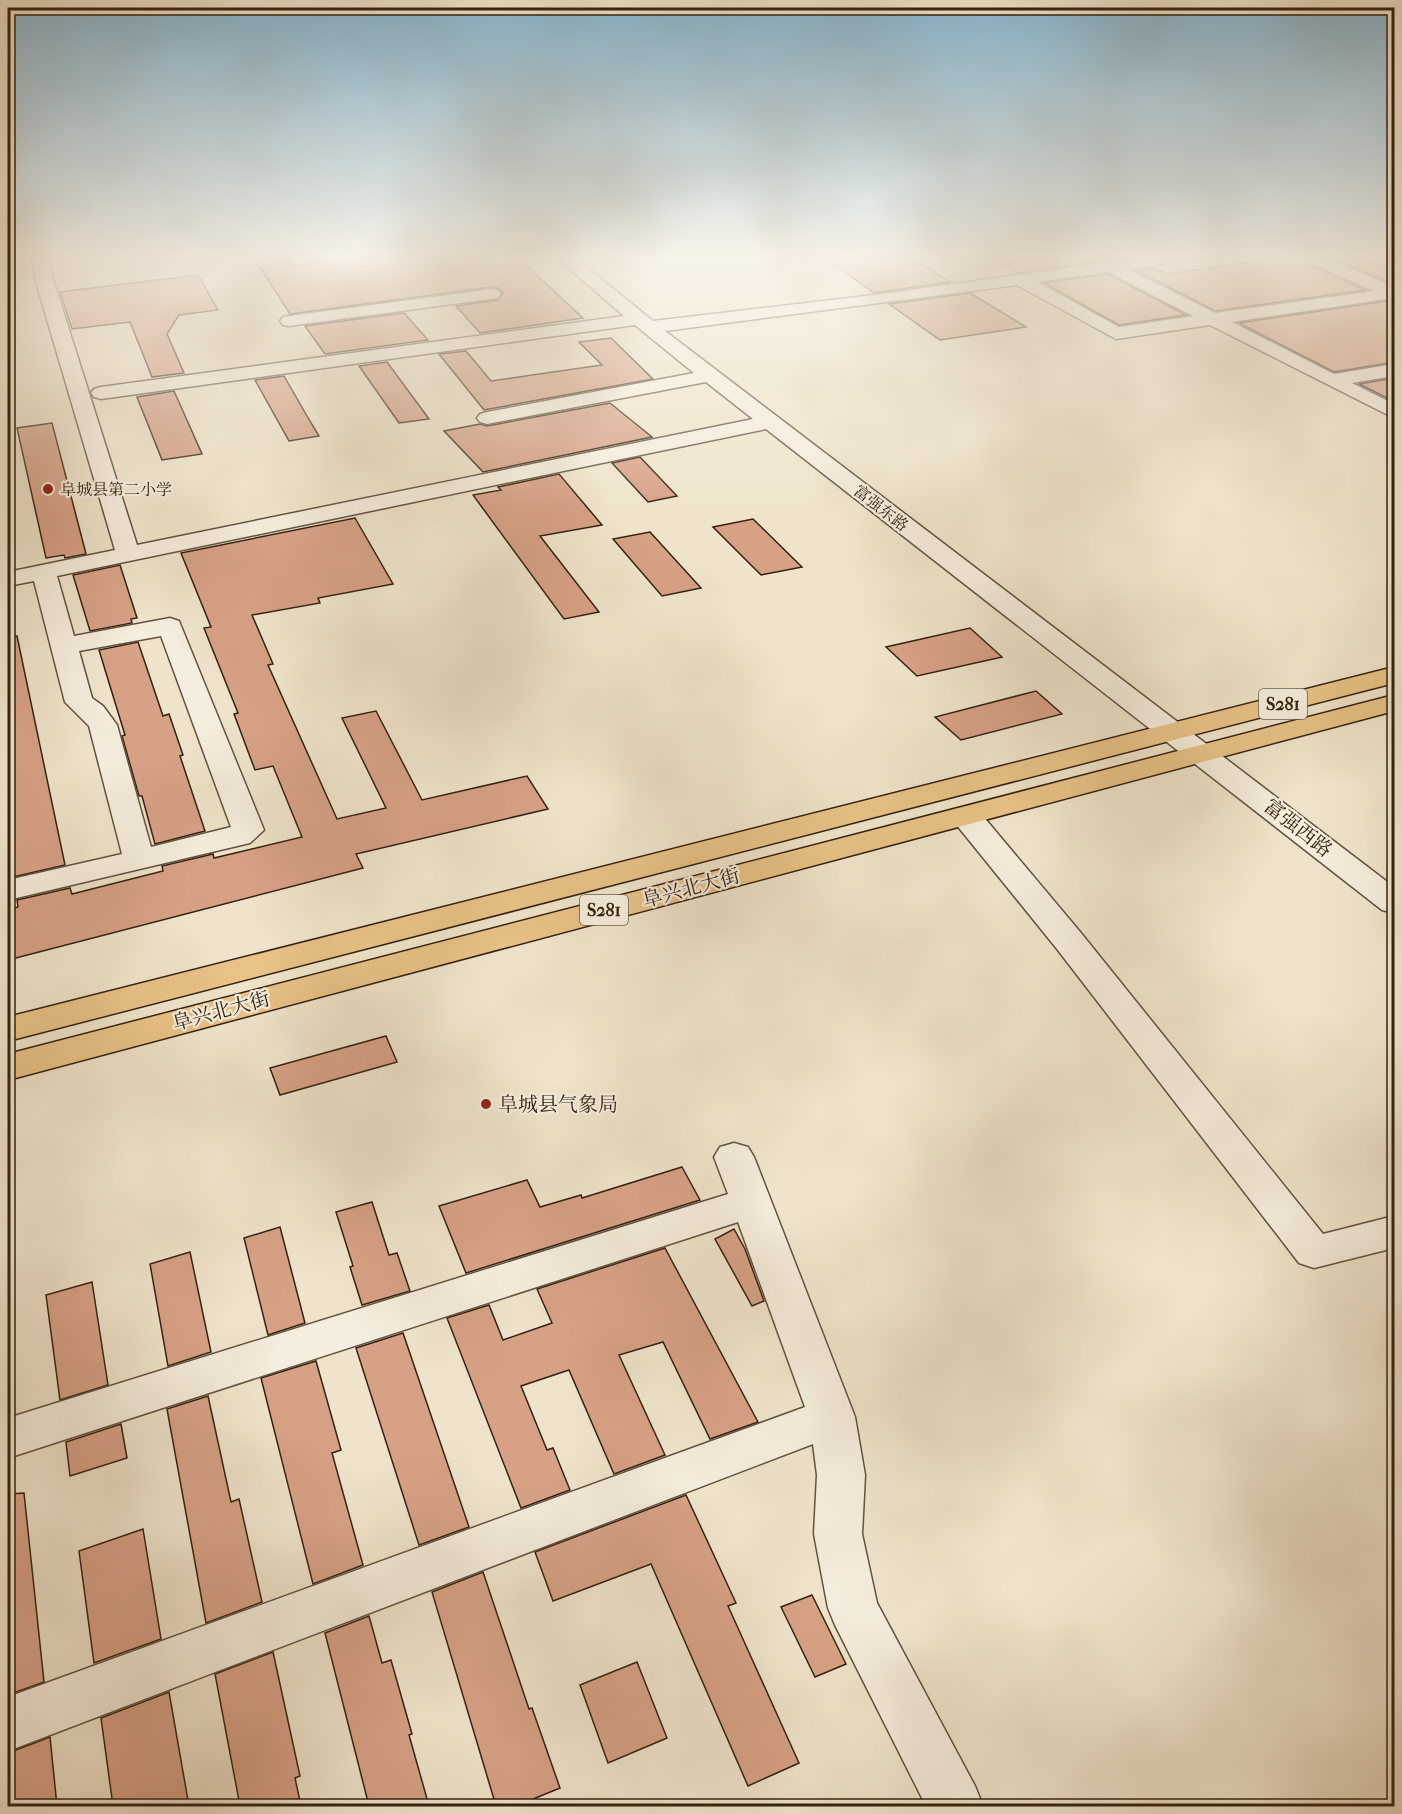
<svg xmlns="http://www.w3.org/2000/svg" width="1402" height="1814" font-family="'IM FELL French Canon','Noto Serif SC',serif">
  <style>
    .building { fill: #d7a186; stroke: #321; stroke-width: 1.5 }
    .lines { fill: none; stroke-linecap: round; stroke-linejoin: round }
    .minor-casing { stroke: #625240; stroke-width: 3 }
    .major-casing { stroke: #321; stroke-width: 3 }
    .minor { fill: #f5eddd; fill-rule: evenodd }
    .major { fill: #e8c286; fill-rule: evenodd }
    .poi-dot { fill: #8f2418; stroke: #f5eddd; stroke-width: 2 }
    .labels { text-anchor: middle; dominant-baseline: central; stroke-width: 4.5; stroke-linejoin: round; paint-order: stroke }
    .far-poi-label { font-size: 16px; fill: #321; stroke: #f5eddd; text-anchor: start }
    .far-street-label { font-size: 16px; fill: #321; stroke: #f5eddd }
    .shield { fill: #f5eddd; stroke: #6d5f4e; stroke-width: 1.5 }
    .shield-label { font-size: 18px; font-weight: bold; fill: #321 }
    .street-label { font-size: 20px; fill: #321; stroke: #f5eddd }
    .poi-label { font-size: 20px; fill: #321; stroke: #f5eddd; text-anchor: start }
  </style>
  <rect width="100%" height="100%" fill="#efe4cb"/>
  <filter id="stains"><feTurbulence type="fractalNoise" baseFrequency=".00333" numOctaves="4"/><feColorMatrix values="0 0 0 0 .2 0 0 0 0 .09 0 0 0 0 .02 0 0 0 .5 -.17"/></filter>
  <radialGradient id="worn" r=".72"><stop offset=".6" stop-color="#630" stop-opacity="0"/><stop offset="1" stop-color="#630" stop-opacity=".3"/></radialGradient>
  <g class="building">
    <path d="M 254,258 L 287,258 L 293,266 L 362,258 L 518,258 L 583,318 L 480,333 L 456,306 L 498,300 L 503,293 L 498,288 L 492,287 L 290,314 Z"/>
    <path d="M 825,258 L 911,258 L 951,282 L 874,293 Z"/>
    <path d="M 992,258 L 1103,258 L 1096,262 L 1019,273 Z"/>
    <path d="M 1279,258 L 1304,258 L 1307,264 L 1366,290 L 1215,311 L 1136,270 L 1155,268 L 1167,274 Z"/>
    <path d="M 1332,258 L 1363,258 L 1395,271 L 1395,285 Z"/>
    <path d="M 1108,274 L 1186,315 L 1119,325 L 1044,283 Z"/>
    <path d="M 198,275 L 218,310 L 179,315 L 167,334 L 184,373 L 152,377 L 130,322 L 72,329 L 60,292 Z"/>
    <path d="M 970,293 L 1026,327 L 940,340 L 889,304 Z"/>
    <path d="M 1394,300 L 1395,362 L 1334,372 L 1239,323 Z"/>
    <path d="M 404,313 L 428,340 L 325,354 L 305,326 Z"/>
    <path d="M 611,338 L 653,379 L 484,410 L 439,354 L 466,351 L 491,381 L 602,365 L 579,342 Z"/>
    <path d="M 387,362 L 429,419 L 399,423 L 359,366 Z"/>
    <path d="M 284,376 L 307,416 L 319,436 L 289,441 L 255,380 Z"/>
    <path d="M 1394,378 L 1395,402 L 1359,384 Z"/>
    <path d="M 174,391 L 202,454 L 162,460 L 137,397 Z"/>
    <path d="M 610,403 L 652,437 L 483,472 L 444,431 L 480,424 L 487,426 Z"/>
    <path d="M 52,423 L 86,554 L 65,558 L 64,555 L 46,558 L 17,428 Z"/>
    <path d="M 640,457 L 677,496 L 648,502 L 612,463 Z"/>
    <path d="M 559,474 L 602,525 L 540,536 L 599,612 L 564,619 L 473,495 L 501,490 L 498,487 Z"/>
    <path d="M 355,518 L 393,584 L 318,598 L 320,603 L 252,615 L 273,664 L 268,665 L 337,819 L 386,808 L 342,718 L 376,711 L 422,800 L 527,776 L 548,809 L 356,854 L 363,868 L 8,960 L 8,910 L 18,907 L 17,900 L 70,888 L 72,894 L 163,871 L 162,866 L 213,854 L 214,858 L 302,837 L 273,766 L 255,770 L 234,714 L 238,713 L 204,628 L 211,627 L 181,553 Z"/>
    <path d="M 753,519 L 802,567 L 761,575 L 713,527 Z"/>
    <path d="M 650,532 L 701,588 L 662,596 L 613,539 Z"/>
    <path d="M 120,565 L 137,618 L 131,619 L 132,623 L 90,631 L 73,575 Z"/>
    <path d="M 970,628 L 1002,657 L 917,676 L 886,647 Z"/>
    <path d="M 17,636 L 65,865 L 13,877 L 8,846 L 8,637 Z"/>
    <path d="M 138,642 L 163,716 L 169,714 L 183,755 L 180,756 L 205,831 L 155,844 L 142,796 L 139,796 L 122,736 L 125,735 L 99,650 Z"/>
    <path d="M 1036,691 L 1062,714 L 961,740 L 935,717 Z"/>
    <path d="M 386,1036 L 397,1062 L 280,1095 L 270,1068 Z"/>
    <path d="M 682,1167 L 700,1200 L 466,1273 L 439,1206 L 527,1180 L 540,1207 L 581,1195 L 582,1198 Z"/>
    <path d="M 372,1202 L 389,1255 L 397,1253 L 410,1291 L 362,1305 L 350,1267 L 353,1266 L 336,1212 Z"/>
    <path d="M 280,1227 L 305,1323 L 268,1335 L 244,1238 Z"/>
    <path d="M 734,1229 L 745,1249 L 764,1301 L 752,1306 L 715,1239 Z"/>
    <path d="M 665,1248 L 758,1422 L 710,1439 L 663,1342 L 619,1355 L 665,1455 L 614,1474 L 569,1370 L 521,1386 L 547,1450 L 553,1448 L 570,1490 L 521,1508 L 447,1318 L 489,1305 L 503,1340 L 552,1323 L 537,1289 Z"/>
    <path d="M 190,1252 L 211,1352 L 168,1366 L 150,1264 Z"/>
    <path d="M 92,1282 L 108,1385 L 60,1400 L 46,1295 Z"/>
    <path d="M 403,1333 L 469,1527 L 419,1545 L 356,1348 Z"/>
    <path d="M 316,1361 L 341,1450 L 332,1453 L 363,1565 L 313,1584 L 261,1378 Z"/>
    <path d="M 208,1396 L 231,1502 L 239,1499 L 262,1602 L 206,1623 L 167,1409 Z"/>
    <path d="M 121,1424 L 127,1458 L 70,1476 L 66,1442 Z"/>
    <path d="M 24,1493 L 44,1682 L 8,1695 L 8,1494 Z"/>
    <path d="M 686,1495 L 736,1603 L 728,1606 L 799,1763 L 748,1786 L 651,1564 L 553,1601 L 535,1552 Z"/>
    <path d="M 143,1529 L 161,1639 L 94,1663 L 79,1551 Z"/>
    <path d="M 483,1572 L 529,1709 L 532,1708 L 560,1788 L 516,1806 L 496,1806 L 432,1592 Z"/>
    <path d="M 812,1595 L 846,1664 L 815,1677 L 781,1607 Z"/>
    <path d="M 369,1616 L 382,1663 L 391,1660 L 412,1734 L 409,1735 L 429,1806 L 369,1806 L 325,1633 Z"/>
    <path d="M 273,1652 L 300,1776 L 295,1778 L 301,1806 L 240,1806 L 215,1674 Z"/>
    <path d="M 637,1662 L 667,1738 L 608,1763 L 580,1685 Z"/>
    <path d="M 169,1692 L 189,1806 L 113,1806 L 101,1718 Z"/>
    <path d="M 50,1737 L 57,1806 L 8,1806 L 8,1753 Z"/>
  </g>
  <g class="lines">
    <defs>
      <g id="minor">
        <path d="M 32,258 L 48,258 L 54,282 L 137,545 L 753,419 L 706,382 L 487,424 L 480,422 L 477,418 L 480,414 L 487,412 L 694,373 L 635,325 L 101,399 L 94,397 L 91,393 L 94,389 L 101,387 L 624,316 L 557,258 L 575,258 L 653,321 L 882,294 L 1097,264 L 1105,259 L 1113,261 L 1140,258 L 1181,258 L 1179,262 L 1173,263 L 1128,269 L 1215,313 L 1374,291 L 1308,262 L 1306,258 L 1327,258 L 1394,287 L 1394,298 L 1232,322 L 1334,374 L 1394,364 L 1394,376 L 1352,383 L 1394,404 L 1394,418 L 1210,325 L 1116,339 L 1017,285 L 665,331 L 1394,887 L 1394,913 L 1382,910 L 766,429 L 57,576 L 74,636 L 170,618 L 179,621 L 264,830 L 250,843 L 8,900 L 8,880 L 122,854 L 89,726 L 65,702 L 34,581 L 8,586 L 8,572 L 115,550 L 36,282 ZM 1108,272 L 1193,316 L 1119,327 L 1037,282 ZM 161,636 L 231,827 L 151,847 L 117,725 L 103,706 L 92,698 L 79,651 Z"/>
        <path d="M 492,289 L 498,290 L 501,294 L 498,298 L 289,326 L 283,325 L 280,321 L 283,317 L 289,316 Z"/>
        <path d="M 966,807 L 977,809 L 1081,933 L 1323,1234 L 1394,1216 L 1394,1248 L 1314,1268 L 1299,1263 L 1057,949 L 955,823 L 951,816 L 955,809 Z"/>
        <path d="M 734,1143 L 748,1147 L 754,1157 L 855,1417 L 865,1475 L 862,1534 L 877,1603 L 975,1786 L 983,1806 L 926,1806 L 835,1625 L 828,1608 L 814,1534 L 817,1475 L 813,1444 L 8,1751 L 8,1697 L 805,1407 L 738,1222 L 8,1458 L 8,1418 L 728,1194 L 714,1157 L 720,1147 Z"/>
      </g>
      <g id="major">
        <path d="M 1394,667 L 1394,683 L 8,1041 L 8,1017 Z"/>
        <path d="M 1394,695 L 1394,711 L 8,1080 L 8,1054 Z"/>
      </g>
    </defs>
    <use href="#minor" class="minor-casing"/>
    <use href="#major" class="major-casing"/>
    <use href="#minor" class="minor"/>
    <use href="#major" class="major"/>
  </g>
  <linearGradient id="sky" x2="0" y2="1"><stop stop-color="#89b8d3"/><stop offset="0.5" stop-color="#f8f3e8"/><stop offset="1" stop-color="#f8f3e8" stop-opacity="0"/></linearGradient>
  <rect width="1402" height="512" fill="url(#sky)"/>
  <g class="poi-dot">
    <circle cx="48" cy="489" r="6"/>
    <circle cx="486" cy="1104" r="6"/>
  </g>
  <g class="labels">
    <g class="far-poi-label">
      <text x="60" y="489">阜城县第二小学</text>
    </g>
    <g class="far-street-label">
      <text transform="translate(881 508) rotate(38)">富强东路</text>
    </g>
    <g class="shield">
      <rect x="1259" y="689" width="48" height="30" rx="4.5"/>
      <rect x="580" y="895" width="48" height="30" rx="4.5"/>
    </g>
    <g class="shield-label">
      <text x="1283" y="704">S281</text>
      <text x="604" y="910">S281</text>
    </g>
    <g class="street-label">
      <text transform="translate(1298 828) rotate(38)">富强西路</text>
      <text transform="translate(691 888) rotate(-15)">阜兴北大街</text>
      <text transform="translate(221 1011) rotate(-15)">阜兴北大街</text>
    </g>
    <g class="poi-label">
      <text x="498" y="1104">阜城县气象局</text>
    </g>
  </g>
  <rect width="1402" height="1814" fill="none" stroke="#efe4cb" stroke-width="30"/>
  <rect x="9" y="9" width="1384" height="1796" fill="none" stroke="#321" stroke-width="3"/>
  <rect x="15" y="15" width="1372" height="1784" fill="none" stroke="#321" stroke-width="1.5"/>
  <rect width="100%" height="100%" filter="url(#stains)"/>
  <rect width="100%" height="100%" fill="url(#worn)"/>
</svg>
